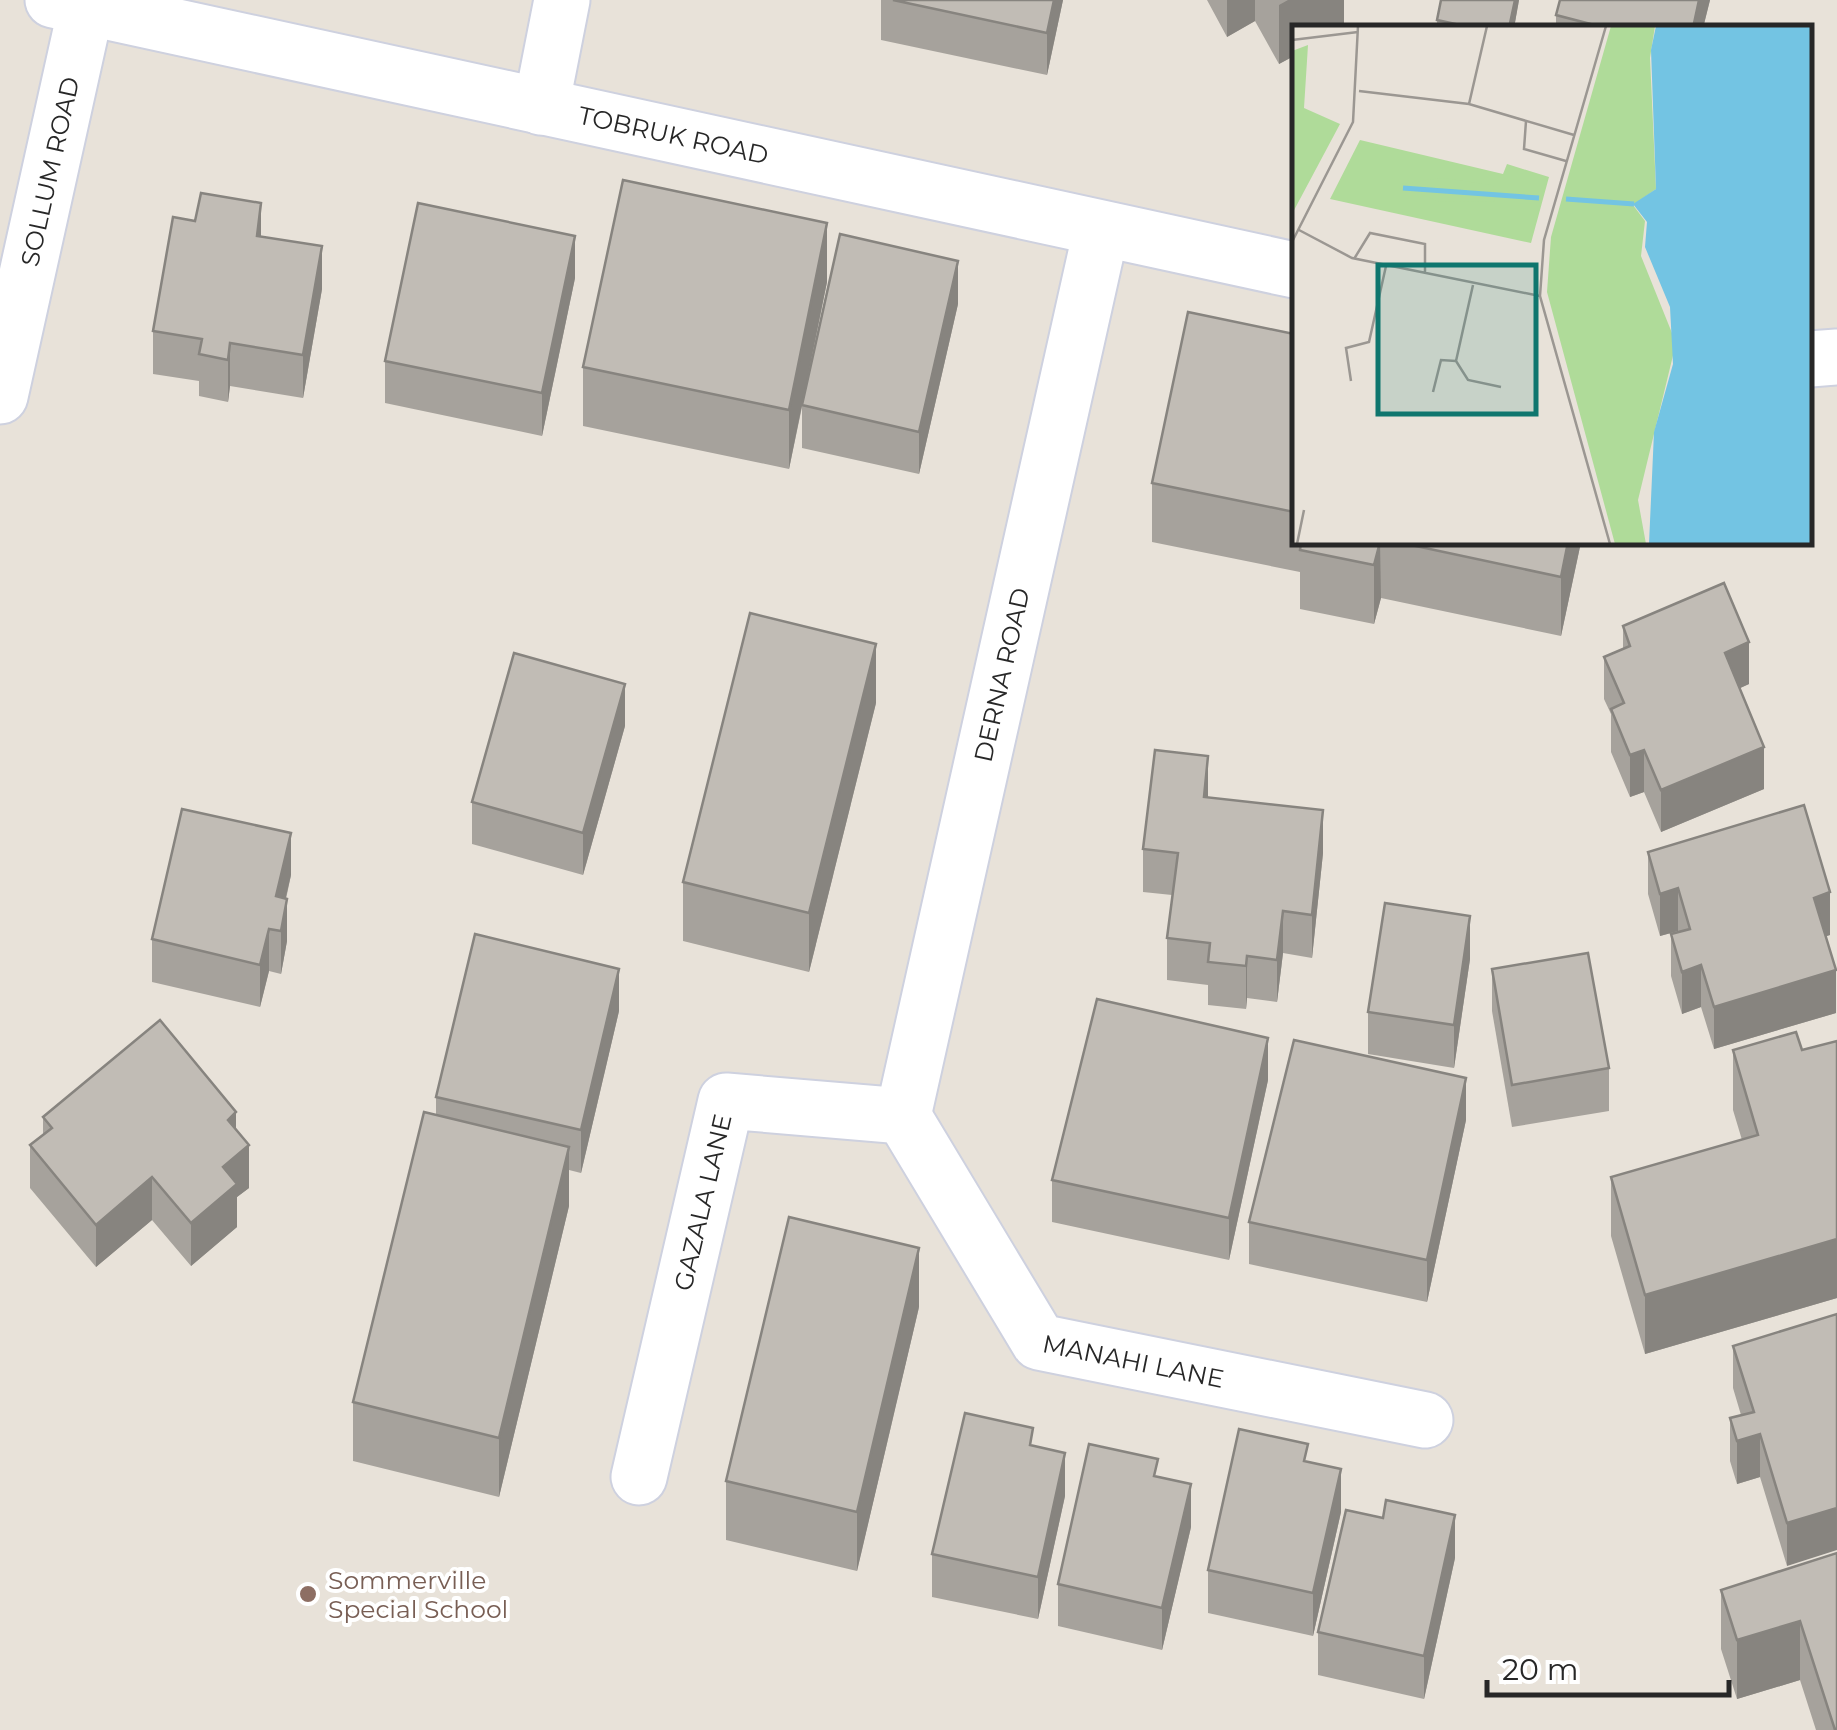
<svg xmlns="http://www.w3.org/2000/svg" width="1837" height="1730" font-family="Montserrat,sans-serif">
  <style>
    .lines { fill: none; stroke-linecap: round; stroke-linejoin: round }
    .minor-casing { stroke: #ced1df; stroke-width: 59 }
    .minor { stroke: #fff; stroke-width: 55 }
    .wall { fill: #a6a29c }
    .shaded-wall { fill: #87847f }
    .building { fill: #c1bcb5; stroke: #87847f; stroke-width: 2.5 }
    .education-dot { fill: #8d6e63; stroke: #fff; stroke-width: 4 }
    .labels { text-anchor: middle; dominant-baseline: central; stroke-width: 8; stroke-linejoin: round; paint-order: stroke }
    .street-label { font-size: 25px; fill: #272727; stroke: #fff }
    .education-label { font-size: 25px; fill: #785e54; stroke: #fff; text-anchor: start }
    .inset-river { fill: none; stroke: #73c4e3; stroke-width: 5 }
    .inset-road { fill: none; stroke: #9b9792; stroke-width: 2.5 }
    .view { fill: #0f766e; fill-opacity: 0.15; stroke: #0f766e; stroke-width: 5 }
    .inset-edge { fill: none; stroke: #272727; stroke-width: 5 }
  </style>
  <rect width="100%" height="100%" fill="#e8e2d9"/>
  <g class="lines">
    <defs>
      <g id="minor">
        <path id="s1" d="M 53,0 L 1294,270"/>
        <path d="M 541,107 L 562,0"/>
        <path d="M 1810,359 L 1837,357"/>
        <path id="s2" d="M 0,396 L 86,8"/>
        <path id="s3" d="M 903,1116 L 1101,231"/>
        <path id="s4" d="M 903,1116 L 1039,1342 L 1425,1420"/>
        <path id="s5" d="M 639,1477 L 726,1101 L 903,1116"/>
      </g>
    </defs>
    <use href="#minor" class="minor-casing"/>
    <use href="#minor" class="minor"/>
  </g>
  <g class="wall">
    <path d="M 881,0 L 1063,0 L 1047,75 L 881,40 Z"/>
    <path d="M 1207,0 L 1344,0 L 1344,28 L 1279,64 L 1255,21 L 1227,37 Z"/>
    <path d="M 1519,0 L 1514,28 L 1437,28 L 1437,20 Z"/>
    <path d="M 1560,0 L 1710,0 L 1703,28 L 1556,28 L 1556,15 Z"/>
    <path d="M 261,236 L 322,289 L 303,398 L 230,386 L 228,402 L 199,396 L 199,381 L 153,374 L 153,331 Z"/>
    <path d="M 575,278 L 542,436 L 385,403 L 385,361 Z"/>
    <path d="M 827,282 L 805,390 L 958,304 L 919,474 L 802,448 L 802,407 L 789,469 L 583,426 L 583,367 Z"/>
    <path d="M 1294,334 L 1294,542 L 1581,542 L 1561,636 L 1381,598 L 1374,624 L 1300,609 L 1300,572 L 1152,542 L 1152,483 Z"/>
    <path d="M 1623,626 L 1749,684 L 1740,688 L 1764,789 L 1661,832 L 1644,792 L 1630,797 L 1611,752 L 1611,714 L 1604,699 L 1604,657 L 1623,649 Z"/>
    <path d="M 876,703 L 809,972 L 683,941 L 683,882 Z"/>
    <path d="M 625,726 L 583,875 L 472,844 L 472,802 Z"/>
    <path d="M 1208,797 L 1323,853 L 1312,958 L 1283,953 L 1277,1002 L 1247,998 L 1246,1009 L 1208,1005 L 1208,985 L 1167,980 L 1167,938 L 1172,895 L 1143,892 L 1143,849 Z"/>
    <path d="M 1648,852 L 1830,935 L 1826,936 L 1836,1013 L 1714,1049 L 1701,1007 L 1682,1014 L 1671,976 L 1671,934 L 1678,932 L 1678,931 L 1660,936 L 1648,894 Z"/>
    <path d="M 291,875 L 286,899 L 287,941 L 281,974 L 269,971 L 260,1007 L 152,982 L 152,939 Z"/>
    <path d="M 1470,959 L 1454,1068 L 1368,1054 L 1368,1012 Z"/>
    <path d="M 1492,969 L 1609,1068 L 1609,1111 L 1512,1127 L 1492,1011 Z"/>
    <path d="M 619,1011 L 581,1173 L 569,1170 L 569,1206 L 499,1497 L 353,1461 L 353,1402 L 436,1115 L 436,1097 Z"/>
    <path d="M 1837,1041 L 1837,1298 L 1645,1354 L 1611,1236 L 1611,1177 L 1742,1140 L 1733,1110 L 1733,1050 L 1802,1050 Z"/>
    <path d="M 1268,1080 L 1229,1260 L 1052,1222 L 1052,1180 Z"/>
    <path d="M 43,1117 L 236,1130 L 249,1188 L 237,1197 L 237,1227 L 191,1266 L 152,1220 L 96,1267 L 30,1188 L 30,1145 L 43,1135 Z"/>
    <path d="M 1466,1120 L 1427,1302 L 1249,1264 L 1249,1222 Z"/>
    <path d="M 919,1307 L 857,1571 L 726,1540 L 726,1481 Z"/>
    <path d="M 1837,1314 L 1787,1566 L 1760,1477 L 1737,1484 L 1730,1461 L 1730,1418 L 1741,1415 L 1733,1388 L 1733,1346 Z"/>
    <path d="M 1033,1446 L 1065,1496 L 1038,1619 L 932,1597 L 932,1554 Z"/>
    <path d="M 1308,1462 L 1341,1512 L 1313,1636 L 1208,1613 L 1208,1570 Z"/>
    <path d="M 1191,1527 L 1162,1650 L 1058,1626 L 1058,1584 Z"/>
    <path d="M 1837,1553 L 1837,1730 L 1816,1730 L 1800,1680 L 1737,1699 L 1721,1649 L 1721,1590 Z"/>
    <path d="M 1455,1558 L 1424,1699 L 1318,1675 L 1318,1632 Z"/>
  </g>
  <g class="shaded-wall">
    <path d="M 1054,0 L 1063,0 L 1047,75 L 1047,33 Z"/>
    <path d="M 1227,0 L 1255,0 L 1255,21 L 1227,37 Z"/>
    <path d="M 1288,0 L 1344,0 L 1344,28 L 1294,28 L 1294,56 L 1279,64 L 1279,5 Z"/>
    <path d="M 1515,0 L 1519,0 L 1514,28 L 1509,28 Z"/>
    <path d="M 1699,0 L 1710,0 L 1703,28 L 1693,28 Z"/>
    <path d="M 261,203 L 261,246 L 257,236 Z"/>
    <path d="M 827,223 L 827,282 L 789,469 L 789,410 Z"/>
    <path d="M 575,236 L 575,278 L 542,436 L 542,393 Z"/>
    <path d="M 322,246 L 322,289 L 303,398 L 303,355 Z"/>
    <path d="M 958,261 L 958,304 L 919,474 L 919,432 Z"/>
    <path d="M 230,343 L 230,386 L 228,402 L 228,360 Z"/>
    <path d="M 1380,542 L 1381,598 L 1374,624 L 1374,565 Z"/>
    <path d="M 1568,542 L 1581,542 L 1561,636 L 1561,577 Z"/>
    <path d="M 1749,642 L 1749,684 L 1725,695 L 1725,653 Z"/>
    <path d="M 876,644 L 876,703 L 809,972 L 809,913 Z"/>
    <path d="M 625,684 L 625,726 L 583,875 L 583,833 Z"/>
    <path d="M 1764,747 L 1764,789 L 1661,832 L 1661,790 Z"/>
    <path d="M 1644,750 L 1644,792 L 1630,797 L 1630,755 Z"/>
    <path d="M 1208,756 L 1208,799 L 1204,797 Z"/>
    <path d="M 1323,810 L 1323,853 L 1312,958 L 1312,915 Z"/>
    <path d="M 291,833 L 291,875 L 278,931 L 276,896 Z"/>
    <path d="M 1678,888 L 1678,931 L 1660,936 L 1660,894 Z"/>
    <path d="M 1830,892 L 1830,935 L 1814,940 L 1814,898 Z"/>
    <path d="M 287,899 L 287,941 L 281,974 L 281,931 Z"/>
    <path d="M 1283,911 L 1283,953 L 1277,1002 L 1277,960 Z"/>
    <path d="M 1470,916 L 1470,959 L 1454,1068 L 1454,1025 Z"/>
    <path d="M 269,929 L 269,971 L 260,1007 L 260,965 Z"/>
    <path d="M 1247,956 L 1247,998 L 1246,1009 L 1246,966 Z"/>
    <path d="M 1701,965 L 1701,1007 L 1682,1014 L 1682,972 Z"/>
    <path d="M 619,969 L 619,1011 L 581,1173 L 581,1130 Z"/>
    <path d="M 1836,970 L 1836,1013 L 1714,1049 L 1714,1007 Z"/>
    <path d="M 1268,1038 L 1268,1080 L 1229,1260 L 1229,1218 Z"/>
    <path d="M 1466,1078 L 1466,1120 L 1427,1302 L 1427,1260 Z"/>
    <path d="M 236,1112 L 236,1154 L 228,1120 Z"/>
    <path d="M 249,1145 L 249,1188 L 237,1197 L 237,1227 L 191,1266 L 191,1223 L 223,1167 Z"/>
    <path d="M 569,1147 L 569,1206 L 499,1497 L 499,1438 Z"/>
    <path d="M 152,1177 L 152,1220 L 96,1267 L 96,1225 Z"/>
    <path d="M 1837,1239 L 1837,1298 L 1645,1354 L 1645,1295 Z"/>
    <path d="M 919,1248 L 919,1307 L 857,1571 L 857,1512 Z"/>
    <path d="M 1760,1434 L 1760,1477 L 1737,1484 L 1737,1441 Z"/>
    <path d="M 1065,1453 L 1065,1496 L 1038,1619 L 1038,1577 Z"/>
    <path d="M 1341,1469 L 1341,1512 L 1313,1636 L 1313,1593 Z"/>
    <path d="M 1191,1484 L 1191,1527 L 1162,1650 L 1162,1608 Z"/>
    <path d="M 1837,1508 L 1837,1550 L 1787,1566 L 1787,1523 Z"/>
    <path d="M 1455,1515 L 1455,1558 L 1424,1699 L 1424,1656 Z"/>
    <path d="M 1800,1621 L 1800,1680 L 1737,1699 L 1737,1640 Z"/>
  </g>
  <g class="building">
    <path d="M 893,0 L 1054,0 L 1047,33 Z"/>
    <path d="M 1441,0 L 1515,0 L 1509,28 L 1474,28 L 1437,20 Z"/>
    <path d="M 1560,0 L 1699,0 L 1693,28 L 1606,28 L 1556,15 Z"/>
    <path d="M 623,180 L 827,223 L 789,410 L 583,367 Z"/>
    <path d="M 201,193 L 261,203 L 257,236 L 322,246 L 303,355 L 230,343 L 228,360 L 199,354 L 202,339 L 153,331 L 173,217 L 195,221 Z"/>
    <path d="M 418,203 L 575,236 L 542,393 L 385,361 Z"/>
    <path d="M 840,234 L 958,261 L 919,432 L 802,405 Z"/>
    <path d="M 1188,312 L 1294,334 L 1294,512 L 1152,483 Z"/>
    <path d="M 1301,542 L 1380,542 L 1374,565 L 1300,550 Z"/>
    <path d="M 1397,542 L 1568,542 L 1561,577 Z"/>
    <path d="M 1724,583 L 1749,642 L 1725,653 L 1764,747 L 1661,790 L 1644,750 L 1630,755 L 1611,709 L 1624,703 L 1604,657 L 1630,646 L 1623,626 Z"/>
    <path d="M 750,613 L 876,644 L 809,913 L 683,882 Z"/>
    <path d="M 514,653 L 625,684 L 583,833 L 472,802 Z"/>
    <path d="M 1155,750 L 1208,756 L 1204,797 L 1323,810 L 1312,915 L 1283,911 L 1277,960 L 1247,956 L 1246,966 L 1208,962 L 1210,943 L 1167,938 L 1178,853 L 1143,849 Z"/>
    <path d="M 1804,805 L 1830,892 L 1814,898 L 1836,970 L 1714,1007 L 1701,965 L 1682,972 L 1671,934 L 1690,929 L 1678,888 L 1660,894 L 1648,852 Z"/>
    <path d="M 182,809 L 291,833 L 276,896 L 287,899 L 281,931 L 269,929 L 260,965 L 152,939 Z"/>
    <path d="M 1385,903 L 1470,916 L 1454,1025 L 1368,1012 Z"/>
    <path d="M 475,934 L 619,969 L 581,1130 L 436,1097 Z"/>
    <path d="M 1588,953 L 1609,1068 L 1512,1085 L 1492,969 Z"/>
    <path d="M 1097,999 L 1268,1038 L 1229,1218 L 1052,1180 Z"/>
    <path d="M 160,1020 L 236,1112 L 228,1120 L 249,1145 L 223,1167 L 237,1184 L 191,1223 L 152,1177 L 96,1225 L 30,1145 L 52,1128 L 43,1117 Z"/>
    <path d="M 1796,1032 L 1802,1050 L 1837,1041 L 1837,1239 L 1645,1295 L 1611,1177 L 1758,1135 L 1733,1050 Z"/>
    <path d="M 1294,1040 L 1466,1078 L 1427,1260 L 1249,1222 Z"/>
    <path d="M 424,1112 L 569,1147 L 499,1438 L 353,1402 Z"/>
    <path d="M 789,1217 L 919,1248 L 857,1512 L 726,1481 Z"/>
    <path d="M 1837,1314 L 1837,1508 L 1787,1523 L 1760,1434 L 1737,1441 L 1730,1418 L 1754,1412 L 1733,1346 Z"/>
    <path d="M 965,1413 L 1033,1428 L 1030,1445 L 1065,1453 L 1038,1577 L 932,1554 Z"/>
    <path d="M 1239,1429 L 1308,1444 L 1304,1461 L 1341,1469 L 1313,1593 L 1208,1570 Z"/>
    <path d="M 1089,1444 L 1158,1459 L 1154,1476 L 1191,1484 L 1162,1608 L 1058,1584 Z"/>
    <path d="M 1386,1500 L 1455,1515 L 1424,1656 L 1318,1632 L 1346,1510 L 1383,1518 Z"/>
    <path d="M 1837,1553 L 1837,1730 L 1835,1730 L 1800,1621 L 1737,1640 L 1721,1590 Z"/>
  </g>
  <circle class="education-dot" cx="308" cy="1594" r="10"/>
  <g class="labels">
    <g class="street-label">
      <text stroke="none"><textPath href="#s1" startOffset="635">TOBRUK ROAD</textPath></text>
      <text stroke="none"><textPath href="#s2" startOffset="230">SOLLUM ROAD</textPath></text>
      <text stroke="none"><textPath href="#s3" startOffset="452">DERNA ROAD</textPath></text>
      <text stroke="none"><textPath href="#s5" startOffset="282">GAZALA LANE</textPath></text>
      <text stroke="none"><textPath href="#s4" startOffset="360">MANAHI LANE</textPath></text>
    </g>
    <g class="education-label">
      <text x="328" y="1580">Sommerville<tspan x="328" dy="29">Special School</tspan></text>
    </g>
  </g>
  <g transform="translate(1292 25)">
    <rect width="520" height="520" fill="#e8e2d9"/>
    <path d="M 319,1 L 363,1 L 358,33 L 364,164 L 341,180 L 353,196 L 349,231 L 384,318 L 346,475 L 354,519 L 323,519 L 255,267 L 259,212 ZM 16,20 L 12,83 L 48,99 L 0,189 L 0,26 ZM 68,115 L 211,149 L 215,139 L 257,152 L 239,218 L 38,174 Z" fill="#afdb99"/>
    <path d="M 149,153 L 201,160 L 203,177 L 145,176 L 108,159 Z" fill="#afdb99"/>
    <path d="M 364,1 L 520,1 L 520,519 L 357,519 L 362,407 L 381,339 L 378,282 L 353,222 L 355,197 L 341,179 L 364,164 L 359,25 Z" fill="#73c4e3"/>
    <path class="inset-river" d="M 111,163 L 247,173M 274,174 L 342,179"/>
    <path class="inset-road" d="M 314,1 L 252,215 L 248,271 L 318,519M 0,15 L 66,7M 67,66 L 177,79 L 282,110M 177,79 L 195,1M 234,96 L 232,124 L 274,136M 7,205 L 60,233 L 248,271M 0,217 L 61,97 L 66,1M 62,234 L 78,208 L 133,219 L 133,249M 164,336 L 181,260M 164,336 L 176,355 L 209,362M 59,356 L 54,323 L 77,317 L 94,241M 141,367 L 149,335 L 164,336M 5,519 L 12,485"/>
    <path class="view" d="M 86,240 L 244,240 L 244,389 L 86,389 Z"/>
    <rect width="520" height="520" class="inset-edge"/>
  </g>
  <path d="M1487 1680v15h242v-15" fill="none" stroke="#272727" stroke-width="5"/>
  <text x="1502" y="1680" font-size="30" fill="#272727" stroke="#ffffff" stroke-width="8" paint-order="stroke">20 m</text>
</svg>
